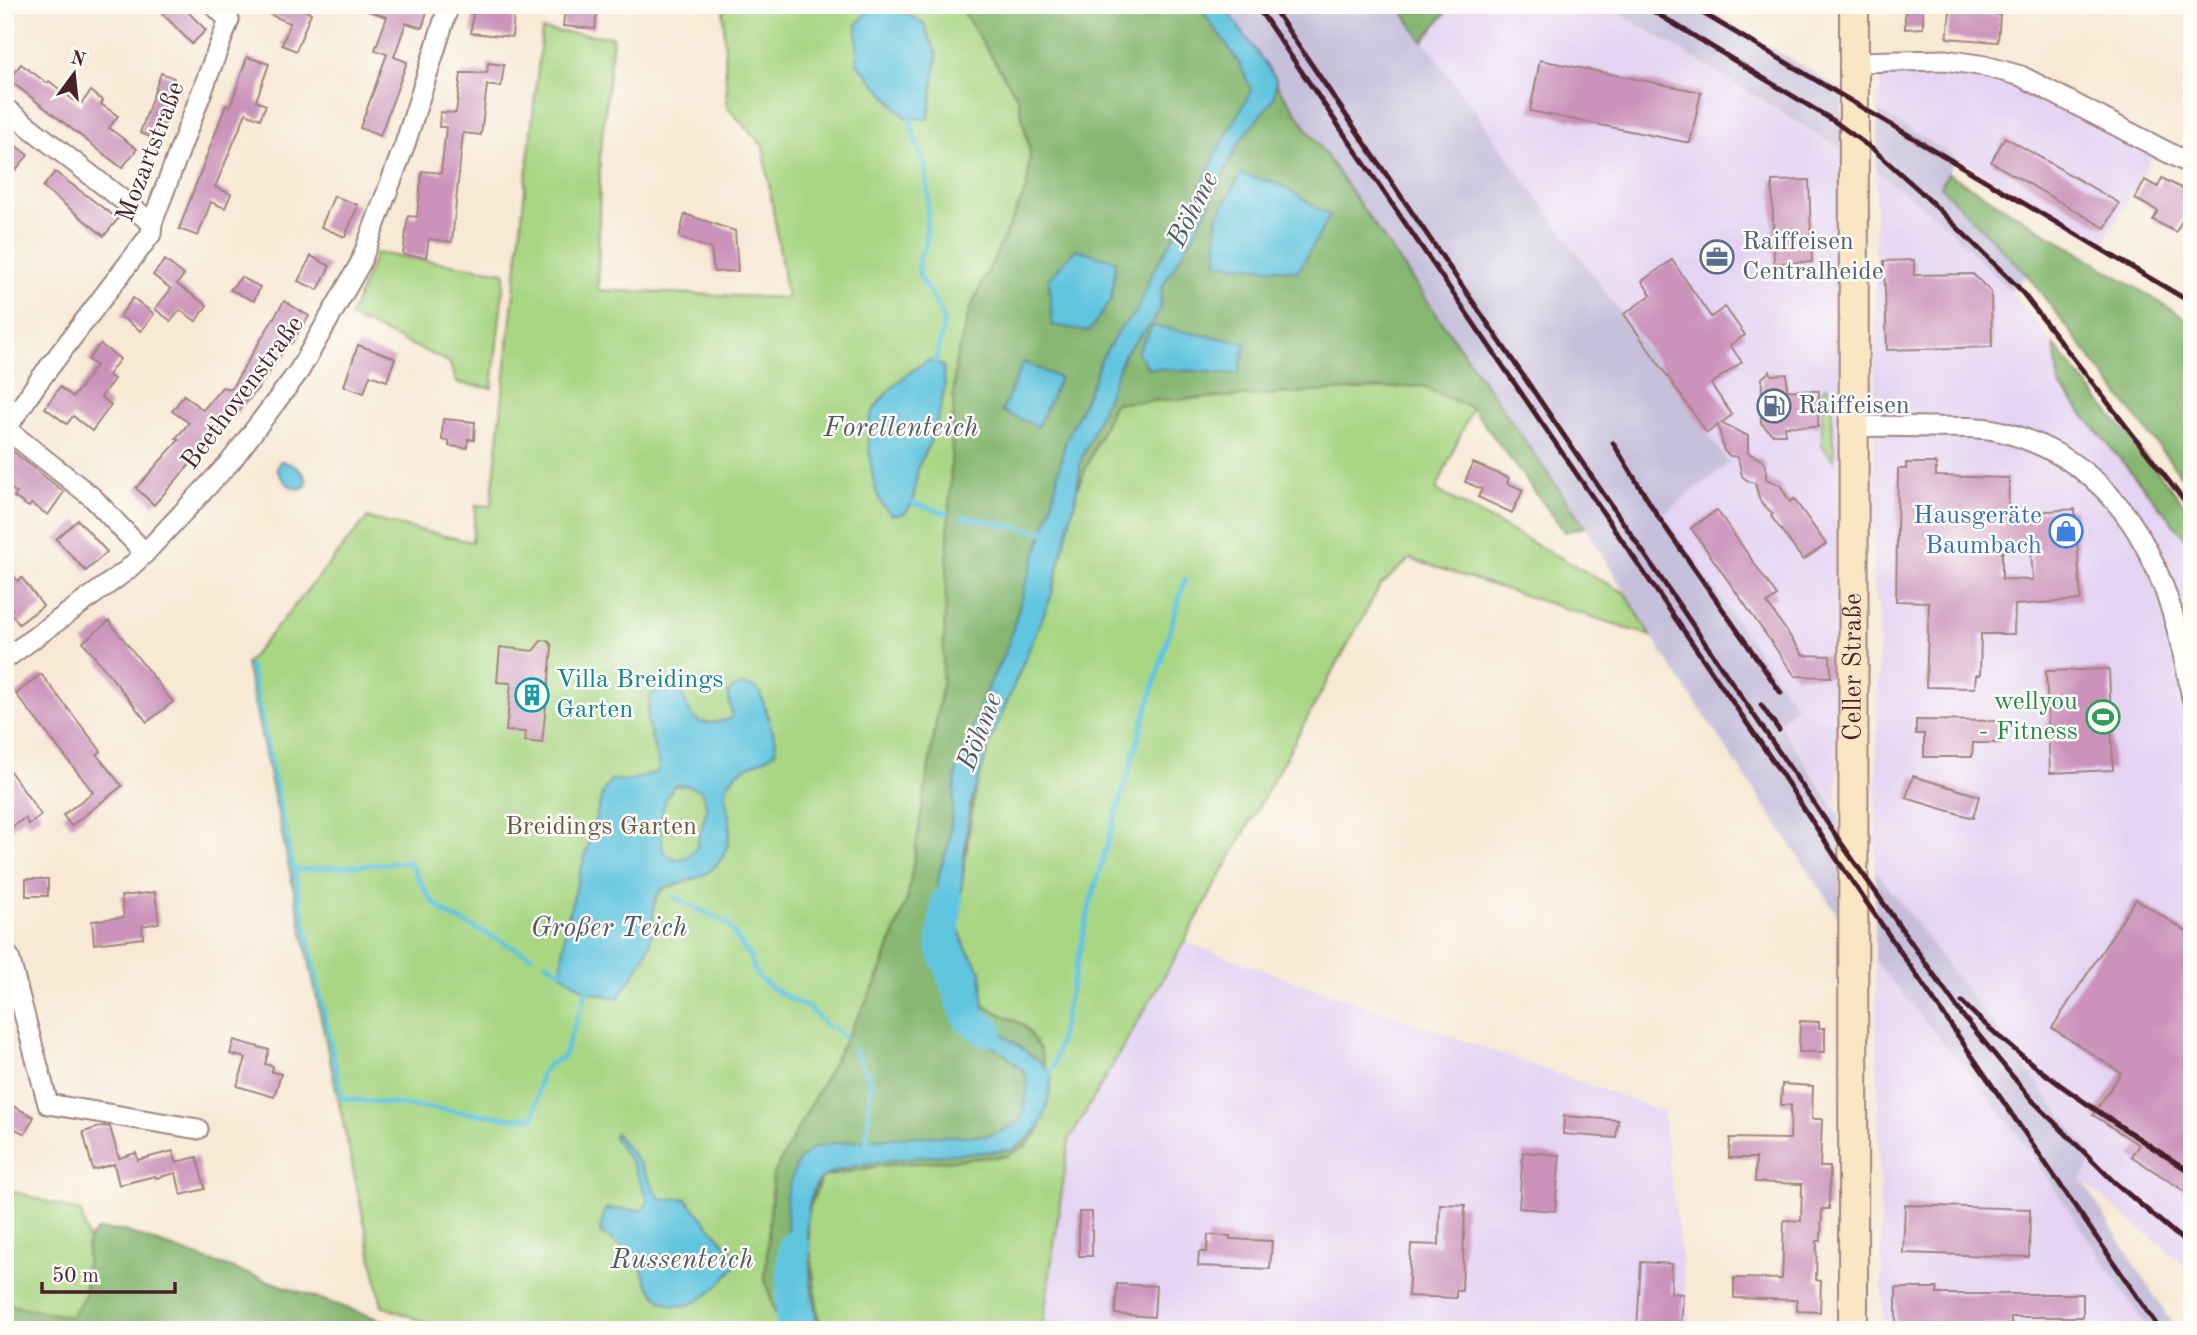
<svg xmlns="http://www.w3.org/2000/svg" width="2197" height="1335" font-family="'Old Standard TT',serif">
  <style>
    .built { fill: #e4d3f2 }
    .industrial { fill: #c6c0da }
    .green { fill: #a8d683; stroke: #797a57; stroke-width: 2 }
    .forest { fill: #86b771; stroke: #686b4e; stroke-width: 2 }
    .water { fill: #61c5df; stroke: #567285; stroke-width: 2; fill-rule: evenodd }
    .lines { fill: none; stroke-linecap: round; stroke-linejoin: round }
    .stream { stroke: #61c5df; stroke-width: 5 }
    .river { stroke: #61c5df; stroke-width: 32 }
    .building { fill: #cb92ba; fill-rule: evenodd }
    .minor-casing { stroke: #a08480; stroke-width: 23 }
    .secondary-casing { stroke: #a08480; stroke-width: 32 }
    .minor { stroke: #fff; stroke-width: 19 }
    .secondary { stroke: #fbe6c4; stroke-width: 28 }
    .rail { stroke: #4a1f2b; stroke-width: 5 }
    .labels { text-anchor: middle; dominant-baseline: central; stroke-width: 5; stroke-linejoin: round; paint-order: stroke }
    .street-label { font-size: 26px; fill: #4a1f2b; stroke: #fdfcf7 }
    .service-label { font-size: 26px; fill: #4e5e75; stroke: #fdfcf7; text-anchor: start }
    .shop-label { font-size: 26px; fill: #366cbe; stroke: #fdfcf7; text-anchor: end }
    .culture-label { font-size: 26px; fill: #0d838f; stroke: #fdfcf7; text-anchor: start }
    .leisure-label { font-size: 26px; fill: #27864d; stroke: #fdfcf7; text-anchor: end }
    .park-label { font-size: 26px; fill: #665645; stroke: #fdfcf7 }
    .water-label { font-size: 28px; font-style: italic; fill: #52596a; stroke: #fdfcf7 }
  </style>
  <rect width="100%" height="100%" fill="#fdfcf7"/>
  <filter id="ink" filterUnits="userSpaceOnUse"><feTurbulence type="fractalNoise" baseFrequency=".0143" numOctaves="2"/><feDisplacementMap in="SourceGraphic" scale="14" xChannelSelector="R" yChannelSelector="G"/><feConvolveMatrix kernelMatrix="1 2 1 2 8 2 1 2 1" color-interpolation-filters="sRGB"/></filter>
  <filter id="wash" filterUnits="userSpaceOnUse"><feTurbulence type="fractalNoise" baseFrequency=".00686" numOctaves="4" result="noise"/><feDisplacementMap in="SourceGraphic" scale="28" xChannelSelector="R" yChannelSelector="G"/><feGaussianBlur stdDeviation="1.57" result="paint"/><feColorMatrix in="noise" values="0 0 0 0 0 0 0 0 0 0 0 0 0 0 0 0 0 1.4 0 .05"/><feComposite in="paint" operator="in"/></filter>
  <g filter="url(#wash)">
    <rect width="100%" height="100%" fill="#f7e9d4"/>
    <g class="built">
      <path d="M 1452,5 L 1605,5 L 1843,150 L 1837,809 L 1779,722 L 1795,705 L 1661,515 L 1728,462 L 1423,41 Z"/>
      <path d="M 1880,68 L 1944,68 L 2015,82 L 2154,154 L 2103,244 L 1878,110 Z"/>
      <path d="M 1876,171 L 1941,221 L 2010,291 L 2054,345 L 2059,385 L 2192,546 L 2192,1271 L 2081,1180 L 2093,1156 L 1875,870 L 1879,611 L 1873,584 Z"/>
      <path d="M 1184,942 L 1663,1111 L 1690,1330 L 1042,1330 L 1069,1140 Z"/>
      <path d="M 1875,961 L 2015,1130 L 2149,1330 L 1883,1330 Z"/>
    </g>
    <g class="industrial">
      <path d="M 1221,5 L 1398,5 L 1729,463 L 1662,515 L 1796,706 L 1779,723 L 1840,816 L 1841,920 L 1651,636 L 1585,526 Z"/>
      <path d="M 1606,5 L 1700,5 L 1842,90 L 1843,150 Z"/>
      <path d="M 1878,110 L 1956,157 L 1942,187 L 2027,275 L 2010,291 L 1941,221 L 1876,171 Z"/>
      <path d="M 1875,870 L 2093,1156 L 2082,1180 L 2176,1330 L 2149,1330 L 2015,1130 L 1875,961 Z"/>
    </g>
    <g class="green">
      <path d="M 723,5 L 959,5 L 1018,98 L 1030,152 L 1027,188 L 970,309 L 942,685 L 908,896 L 765,1279 L 780,1330 L 447,1330 L 382,1306 L 246,664 L 367,518 L 472,542 L 476,505 L 491,506 L 542,30 L 613,37 L 600,157 L 598,290 L 787,298 L 763,146 L 727,107 Z"/>
      <path d="M 376,253 L 505,272 L 492,388 L 457,383 L 449,362 L 350,317 Z"/>
      <path d="M 1826,385 L 1831,394 L 1834,461 L 1822,445 L 1822,391 Z"/>
      <path d="M 1421,386 L 1472,408 L 1436,490 L 1625,593 L 1651,636 L 1410,559 L 1380,586 L 1184,942 L 1069,1140 L 1042,1330 L 996,1330 L 994,1327 L 989,1330 L 820,1330 L 806,1217 L 821,1177 L 879,1166 L 972,1000 L 952,949 L 978,769 L 1067,512 L 1114,403 Z"/>
      <path d="M 5,1189 L 81,1212 L 88,1240 L 85,1295 L 71,1317 L 5,1304 Z"/>
    </g>
    <g class="forest">
      <path d="M 959,5 L 1221,5 L 1585,527 L 1565,532 L 1472,408 L 1421,386 L 1114,403 L 1067,512 L 978,769 L 952,949 L 972,1000 L 1024,1025 L 1040,1049 L 1049,1082 L 1039,1131 L 1026,1146 L 1006,1156 L 879,1166 L 822,1177 L 806,1217 L 820,1330 L 780,1330 L 765,1279 L 773,1175 L 879,977 L 908,896 L 942,685 L 955,364 L 970,309 L 1027,188 L 1030,152 L 1018,98 Z"/>
      <path d="M 1398,5 L 1452,5 L 1423,41 Z"/>
      <path d="M 1948,173 L 2192,322 L 2192,490 L 2027,275 L 1941,187 Z"/>
      <path d="M 2054,345 L 2192,514 L 2192,546 L 2059,385 Z"/>
      <path d="M 97,1230 L 124,1231 L 410,1330 L 5,1330 L 5,1304 L 71,1317 L 85,1295 L 88,1240 Z"/>
    </g>
    <g class="water">
      <path d="M 873,5 L 889,5 L 923,22 L 937,55 L 929,119 L 906,118 L 857,63 L 857,24 Z"/>
      <path d="M 1198,5 L 1223,5 L 1276,79 L 1274,98 L 1240,141 L 1193,236 L 1162,287 L 1160,309 L 1153,322 L 1125,353 L 1115,378 L 1081,460 L 1076,497 L 1051,597 L 992,738 L 969,809 L 958,925 L 964,945 L 981,971 L 985,1021 L 1040,1062 L 1052,1075 C 1046,1113 1047,1131 1011,1150 C 976,1154 835,1157 818,1182 C 796,1211 813,1294 818,1330 L 798,1330 L 797,1305 L 790,1281 L 786,1197 L 793,1173 L 800,1159 L 814,1148 L 834,1143 L 914,1136 L 988,1136 L 1015,1126 L 1022,1118 L 1028,1084 L 1024,1071 L 1006,1055 L 985,1042 L 968,1025 L 963,1010 L 961,989 L 941,938 L 936,898 L 939,874 L 949,843 L 956,773 L 984,696 L 1008,645 L 1025,586 L 1050,513 L 1064,446 L 1094,379 L 1100,361 L 1121,327 L 1136,313 L 1152,274 L 1193,203 L 1217,152 L 1251,91 C 1244,63 1215,30 1198,5 Z"/>
      <path d="M 1241,174 L 1279,184 L 1330,216 L 1298,271 L 1217,263 L 1217,217 Z"/>
      <path d="M 1076,249 L 1116,261 L 1111,300 L 1089,331 L 1052,325 L 1049,279 Z"/>
      <path d="M 1153,326 L 1246,343 L 1238,374 L 1148,368 L 1137,352 Z"/>
      <path d="M 929,360 L 943,366 L 945,386 L 936,429 L 918,467 L 913,503 L 904,514 L 892,515 C 878,504 875,489 872,472 C 870,457 866,437 869,422 C 873,400 910,370 929,360 Z"/>
      <path d="M 1023,362 L 1060,378 L 1038,427 L 1002,411 Z"/>
      <path d="M 280,461 C 292,463 306,471 307,484 L 303,488 C 291,491 281,479 277,469 Z"/>
      <path d="M 741,685 L 756,688 L 760,692 L 776,742 L 775,752 C 761,764 741,765 730,781 C 723,790 726,801 728,811 C 731,821 730,834 728,843 C 720,877 691,879 662,889 C 651,901 654,915 652,930 C 650,956 631,978 618,998 L 587,991 L 561,974 L 566,924 L 603,792 L 611,780 L 629,781 L 657,772 L 659,767 L 647,720 L 650,695 L 665,687 L 680,689 C 692,720 694,729 730,719 L 732,716 L 728,693 L 733,688 ZM 685,785 L 701,790 L 707,808 L 696,849 L 686,858 L 674,860 L 663,851 C 659,828 659,804 674,786 Z"/>
      <path d="M 615,1133 L 637,1160 L 661,1200 L 685,1198 L 736,1256 L 737,1264 C 716,1289 684,1327 653,1292 C 644,1281 643,1267 635,1258 C 627,1248 611,1240 600,1232 L 605,1209 L 643,1210 L 648,1200 L 632,1163 L 614,1138 Z"/>
    </g>
    <g class="lines">
      <g class="stream">
        <path d="M 912,119 L 912,130 L 926,167 L 928,196 L 926,245 L 919,258 L 919,275 L 940,310 L 944,324 L 935,362"/>
        <path d="M 913,503 L 946,513"/>
        <path d="M 963,517 L 1048,533"/>
        <path d="M 250,666 L 342,1098 L 512,1118 L 534,1117 L 541,1074 L 548,1065 L 563,1057 L 580,1011"/>
        <path d="M 297,870 L 409,862 L 431,900 L 447,914 L 531,956"/>
        <path d="M 674,897 L 727,923 L 749,956 L 757,976 L 773,989 L 810,1009 L 827,1026"/>
        <path d="M 546,963 L 561,971"/>
        <path d="M 583,1002 L 587,991"/>
        <path d="M 834,1028 L 845,1038"/>
        <path d="M 854,1049 L 871,1082 L 866,1147"/>
        <path d="M 1046,1077 L 1054,1066 L 1091,900 L 1185,579"/>
      </g>
      <g class="river">
        <path d="M 947,901 L 942,947 L 968,1017 L 987,1031"/>
        <path d="M 794,1247 L 791,1316 L 796,1330"/>
      </g>
    </g>
    <g id="blocks">
      <g class="building">
        <path d="M 154,5 L 181,5 L 206,30 L 192,44 Z"/>
        <path d="M 248,5 L 291,5 L 311,13 L 296,51 L 282,45 L 290,23 Z"/>
        <path d="M 360,5 L 429,5 L 422,28 L 406,23 L 394,57 L 407,62 L 380,136 L 360,128 L 387,54 L 375,50 L 387,17 L 359,8 Z"/>
        <path d="M 565,9 L 597,12 L 595,29 L 563,26 Z"/>
        <path d="M 1923,9 L 1923,28 L 1905,29 L 1905,10 Z"/>
        <path d="M 473,10 L 514,14 L 512,37 L 471,33 Z"/>
        <path d="M 1950,11 L 2000,15 L 1998,42 L 1947,38 Z"/>
        <path d="M 247,57 L 269,64 L 256,101 L 266,105 L 260,119 L 246,113 L 215,187 L 231,194 L 225,208 L 211,202 L 198,236 L 179,229 L 226,105 L 230,107 Z"/>
        <path d="M 1540,60 L 1701,92 L 1690,143 L 1530,111 Z"/>
        <path d="M 488,63 L 504,65 L 501,87 L 487,85 L 481,135 L 463,133 L 452,242 L 429,239 L 426,257 L 403,255 L 408,216 L 417,217 L 422,171 L 441,173 L 446,127 L 439,127 L 440,112 L 456,113 L 461,73 L 487,73 Z"/>
        <path d="M 21,64 L 47,83 L 49,81 L 80,105 L 91,91 L 103,101 L 101,104 L 118,116 L 109,128 L 137,149 L 122,168 L 9,80 Z"/>
        <path d="M 161,73 L 174,78 L 158,120 L 165,123 L 159,140 L 140,133 Z"/>
        <path d="M 2005,137 L 2119,203 L 2105,228 L 1991,162 Z"/>
        <path d="M 5,138 L 28,155 L 16,170 L 5,162 Z"/>
        <path d="M 55,172 L 118,219 L 104,236 L 43,187 Z"/>
        <path d="M 2162,178 L 2192,194 L 2192,202 L 2176,232 L 2153,220 L 2158,211 L 2135,199 L 2145,180 L 2158,187 Z"/>
        <path d="M 1809,180 L 1812,262 L 1774,263 L 1772,181 Z"/>
        <path d="M 334,196 L 358,205 L 345,237 L 321,227 Z"/>
        <path d="M 685,214 L 735,231 L 738,271 L 714,272 L 711,249 L 679,237 Z"/>
        <path d="M 311,256 L 330,266 L 318,290 L 298,281 Z"/>
        <path d="M 165,260 L 184,275 L 177,284 L 207,305 L 196,321 L 180,310 L 171,321 L 155,309 L 171,289 L 153,275 Z"/>
        <path d="M 1672,260 L 1711,317 L 1725,307 L 1745,335 L 1730,345 L 1742,362 L 1711,384 L 1732,415 L 1721,423 L 1748,436 L 1748,453 L 1762,460 L 1766,466 L 1766,479 L 1780,485 L 1790,502 L 1794,499 L 1826,544 L 1803,560 L 1771,516 L 1773,514 L 1760,501 L 1755,483 L 1748,481 L 1742,476 L 1738,457 L 1730,456 L 1724,451 L 1718,425 L 1707,433 L 1624,314 L 1651,295 L 1642,281 Z"/>
        <path d="M 1914,260 L 1914,275 L 1973,274 L 1991,292 L 1992,347 L 1887,350 L 1884,261 Z"/>
        <path d="M 241,277 L 260,287 L 254,301 L 230,290 Z"/>
        <path d="M 133,298 L 154,314 L 141,331 L 120,316 Z"/>
        <path d="M 284,301 L 309,316 L 291,344 L 289,343 L 259,387 L 225,428 L 223,427 L 154,505 L 136,488 L 179,440 L 176,438 L 189,423 L 172,411 L 184,395 L 203,410 L 222,387 L 231,389 Z"/>
        <path d="M 100,344 L 120,359 L 108,375 L 114,379 L 101,397 L 111,405 L 92,431 L 73,416 L 67,424 L 45,408 L 60,387 L 73,397 L 96,366 L 88,360 Z"/>
        <path d="M 358,345 L 395,358 L 387,381 L 370,375 L 364,393 L 344,386 Z"/>
        <path d="M 1770,371 L 1772,375 L 1787,374 L 1787,390 L 1819,391 L 1818,427 L 1785,426 L 1785,434 L 1772,434 L 1761,423 L 1762,378 Z"/>
        <path d="M 443,419 L 475,422 L 474,440 L 468,439 L 467,448 L 449,446 L 449,441 L 442,440 Z"/>
        <path d="M 5,445 L 64,492 L 48,515 L 31,504 L 29,507 L 14,497 L 17,493 L 5,485 Z"/>
        <path d="M 1473,463 L 1509,478 L 1507,483 L 1523,490 L 1512,513 L 1478,497 L 1482,489 L 1465,482 Z"/>
        <path d="M 1906,463 L 1936,463 L 1936,476 L 2009,478 L 2008,514 L 2075,509 L 2081,600 L 2015,605 L 2014,634 L 1981,634 L 1980,675 L 1976,675 L 1975,688 L 1926,687 L 1929,602 L 1896,601 L 1898,469 L 1906,469 ZM 2002,551 L 2031,551 L 2033,580 L 2002,579 Z"/>
        <path d="M 1717,510 L 1777,596 L 1767,603 L 1803,655 L 1830,656 L 1831,677 L 1795,676 L 1691,528 Z"/>
        <path d="M 78,520 L 107,552 L 86,571 L 56,539 Z"/>
        <path d="M 14,576 L 18,581 L 22,578 L 43,606 L 19,624 L 9,611 L 12,609 L 5,601 L 5,584 Z"/>
        <path d="M 109,621 L 173,702 L 147,722 L 83,642 Z"/>
        <path d="M 547,640 L 551,644 L 552,649 L 542,743 L 525,741 L 526,732 L 506,731 L 511,683 L 497,682 L 500,647 L 533,651 L 541,641 Z"/>
        <path d="M 2109,669 L 2113,770 L 2050,773 L 2046,671 Z"/>
        <path d="M 41,674 L 101,751 L 97,755 L 122,786 L 71,826 L 63,815 L 93,792 L 16,694 Z"/>
        <path d="M 1916,720 L 1999,721 L 1999,743 L 1973,743 L 1972,757 L 1924,757 L 1924,734 L 1916,734 Z"/>
        <path d="M 5,764 L 41,815 L 29,825 L 25,818 L 5,832 Z"/>
        <path d="M 1913,776 L 1979,796 L 1973,818 L 1906,798 Z"/>
        <rect x="26" y="879" width="22" height="17"/>
        <path d="M 155,892 L 159,923 L 142,926 L 143,938 L 94,944 L 92,921 L 124,917 L 121,896 Z"/>
        <path d="M 2136,899 L 2192,935 L 2192,1196 L 2131,1156 L 2139,1145 L 2093,1115 L 2121,1073 L 2052,1028 Z"/>
        <path d="M 1800,1021 L 1819,1022 L 1819,1028 L 1825,1028 L 1825,1052 L 1799,1052 Z"/>
        <path d="M 234,1040 L 269,1050 L 265,1064 L 273,1066 L 272,1072 L 281,1074 L 274,1097 L 237,1086 L 246,1058 L 230,1054 Z"/>
        <path d="M 1782,1084 L 1813,1086 L 1812,1119 L 1822,1119 L 1820,1167 L 1830,1167 L 1829,1209 L 1822,1209 L 1821,1241 L 1817,1241 L 1816,1280 L 1821,1281 L 1820,1312 L 1797,1311 L 1797,1300 L 1734,1298 L 1734,1278 L 1782,1279 L 1784,1220 L 1801,1221 L 1802,1184 L 1755,1182 L 1756,1158 L 1729,1158 L 1730,1138 L 1790,1139 L 1791,1105 L 1781,1105 Z"/>
        <path d="M 5,1102 L 34,1117 L 25,1134 L 5,1124 Z"/>
        <path d="M 1564,1116 L 1618,1120 L 1616,1138 L 1563,1134 Z"/>
        <path d="M 104,1126 L 110,1127 L 119,1158 L 136,1153 L 138,1160 L 173,1151 L 176,1162 L 197,1157 L 205,1189 L 181,1195 L 176,1173 L 156,1178 L 155,1176 L 119,1185 L 114,1164 L 93,1170 L 83,1132 Z"/>
        <path d="M 1523,1152 L 1560,1155 L 1555,1211 L 1519,1208 Z"/>
        <path d="M 1440,1204 L 1465,1205 L 1462,1291 L 1456,1291 L 1456,1298 L 1408,1296 L 1411,1244 L 1439,1245 Z"/>
        <path d="M 1905,1205 L 2030,1209 L 2029,1257 L 1903,1253 Z"/>
        <rect x="1079" y="1212" width="13" height="44"/>
        <path d="M 1208,1235 L 1230,1236 L 1230,1239 L 1272,1241 L 1270,1269 L 1198,1266 L 1199,1252 L 1207,1252 Z"/>
        <path d="M 1641,1262 L 1672,1264 L 1671,1293 L 1683,1294 L 1681,1330 L 1637,1330 Z"/>
        <path d="M 1117,1284 L 1156,1286 L 1154,1317 L 1115,1314 Z"/>
        <path d="M 1896,1288 L 1937,1288 L 1937,1294 L 2083,1294 L 2083,1317 L 2011,1317 L 2011,1325 L 1935,1325 L 1935,1330 L 1896,1330 Z"/>
      </g>
    </g>
  </g>
  <g filter="url(#ink)">
    <use href="#blocks" fill-opacity="0" stroke="#a08480" stroke-width="2"/>
    <g class="lines">
      <defs>
        <g id="minor">
          <path d="M 1854,62 L 1945,60 L 1985,66 L 2021,76 L 2192,165"/>
          <path d="M 5,108 L 152,223"/>
          <path d="M 1855,427 C 1881,425 1908,427 1935,427 C 1956,428 1978,426 1999,431 C 2131,464 2171,578 2192,698"/>
          <path d="M 5,428 L 92,497 L 145,553"/>
          <path d="M 6,429 L 38,382 L 151,234 L 152,223 L 229,20 L 214,5"/>
          <path d="M 5,659 L 126,571 L 145,553 L 231,461 L 299,371 L 360,264 L 405,144 L 449,5"/>
          <path d="M 5,952 L 9,957 L 48,1104 L 198,1129"/>
        </g>
        <g id="secondary">
          <path id="s1" d="M 1853,1330 L 1854,5"/>
        </g>
      </defs>
      <use href="#minor" class="minor-casing"/>
      <use href="#secondary" class="secondary-casing"/>
      <use href="#minor" class="minor"/>
      <use href="#secondary" class="secondary"/>
      <g class="rail">
        <path d="M 1256,5 L 1779,770 L 1834,855 L 2160,1330"/>
        <path d="M 1271,5 L 1841,843 L 1963,1016 L 2032,1100 L 2113,1181 L 2192,1248"/>
        <path d="M 1643,5 L 1834,121 L 1875,151 L 1921,192 L 2018,287 L 2192,511"/>
        <path d="M 1689,5 L 2192,303"/>
        <path d="M 1613,443 L 1659,518 L 1781,693"/>
        <path d="M 1761,705 L 1779,730"/>
        <path d="M 1962,1002 C 2029,1070 2112,1121 2192,1173"/>
      </g>
    </g>
  </g>
  <defs>
    <symbol id="office-ring" viewBox="-11 -11 22 22"><circle r="9.5" fill="#fdfcf7" stroke="#5c6f8a" stroke-width="1.5"/><path d="M-6-3h4V-5.5h4V-3h4V5H-6ZM-1-4.5V-3h2v-1.5ZM-6 0V1H6V0Z" fill="#5c6f8a"/></symbol>
    <symbol id="fuel-ring" viewBox="-11 -11 22 22"><circle r="9.5" fill="#fdfcf7" stroke="#5c6f8a" stroke-width="1.5"/><path d="M-5.5-6h7V0h2V4h1.3V-2.5L3-4.5l.8-.8L6-3V5H2.5V1h-1V6h-7ZM-4.2-4.7v3.2H.2V-4.7Z" fill="#5c6f8a"/></symbol>
    <symbol id="shop-ring" viewBox="-11 -11 22 22"><circle r="9.5" fill="#fdfcf7" stroke="#3f7fe0" stroke-width="1.5"/><path d="M-5-2.5h2.3a2.7 3.5 0 0 1 5.4 0H5L5.5 6h-11ZM-1.5-2.5h3a1.5 2.3 0 0 0-3 0Z" fill="#3f7fe0"/></symbol>
    <symbol id="building-ring" viewBox="-11 -11 22 22"><circle r="9.5" fill="#fdfcf7" stroke="#0f9aa8" stroke-width="1.5"/><path d="M-4-6H4V6H1V3H-1V6H-4ZM-2.5-4.3h1.7v1.8h-1.7ZM.8-4.3h1.7v1.8H.8ZM-2.5-1h1.7V.8h-1.7ZM.8-1h1.7V.8H.8Z" fill="#0f9aa8"/></symbol>
    <symbol id="stadium-ring" viewBox="-11 -11 22 22"><circle r="9.5" fill="#fdfcf7" stroke="#2e9e5b" stroke-width="1.5"/><path d="M0-5a6.5 5 0 1 0 0 10a6.5 5 0 1 0 0-10ZM-3.5-1.8h7v3.6h-7Z" fill="#2e9e5b"/></symbol>
  </defs>
  <g fill-rule="evenodd">
    <use href="#office-ring" x="1698" y="238" width="38" height="38"/>
    <use href="#fuel-ring" x="1755" y="387" width="38" height="38"/>
    <use href="#shop-ring" x="2047" y="512" width="38" height="38"/>
    <use href="#building-ring" x="513" y="676" width="38" height="38"/>
    <use href="#stadium-ring" x="2084" y="698" width="38" height="38"/>
  </g>
  <g class="labels">
    <g class="street-label">
      <text transform="translate(151 152) rotate(-69)">Mozartstraße</text>
      <text transform="translate(243 393) rotate(-53)">Beethovenstraße</text>
      <text stroke="none"><textPath href="#s1" startOffset="663">Celler Straße</textPath></text>
    </g>
    <g class="service-label">
      <text x="1742" y="242">Raiffeisen<tspan x="1742" dy="30">Centralheide</tspan></text>
      <text x="1798" y="406">Raiffeisen</text>
    </g>
    <g class="shop-label">
      <text x="2042" y="516">Hausgeräte<tspan x="2042" dy="30">Baumbach</tspan></text>
    </g>
    <g class="culture-label">
      <text x="556" y="680">Villa Breidings<tspan x="556" dy="30">Garten</tspan></text>
    </g>
    <g class="leisure-label">
      <text x="2078" y="702">wellyou<tspan x="2078" dy="30">- Fitness</tspan></text>
    </g>
    <g class="park-label">
      <text x="601" y="827">Breidings Garten</text>
    </g>
    <g class="water-label">
      <text transform="translate(1194 210) rotate(-63)">Böhme</text>
      <text x="901" y="429">Forellenteich</text>
      <text transform="translate(981 732) rotate(-69)">Böhme</text>
      <text x="609" y="929">Großer Teich</text>
      <text x="682" y="1261">Russenteich</text>
    </g>
  </g>
  <rect width="2197" height="1335" fill="none" stroke="#fdfcf7" stroke-width="28"/>
  <g transform="translate(74 74) rotate(15)" stroke="#fdfcf7" stroke-width="5" paint-order="stroke">
  <path d="M0-5L12 26L0 18L-12 26Z" fill="#4a1f2b"/>
  <text y="-10" font-size="19" font-weight="bold" text-anchor="middle" fill="#4a1f2b">N</text>
  </g>
  <path d="M42 1282v10h133v-10" fill="none" stroke="#4a1f2b" stroke-width="3.5"/>
  <text x="52" y="1282" font-size="21" fill="#4a1f2b" stroke="#fdfcf7" stroke-width="5" paint-order="stroke">50 m</text>
</svg>
